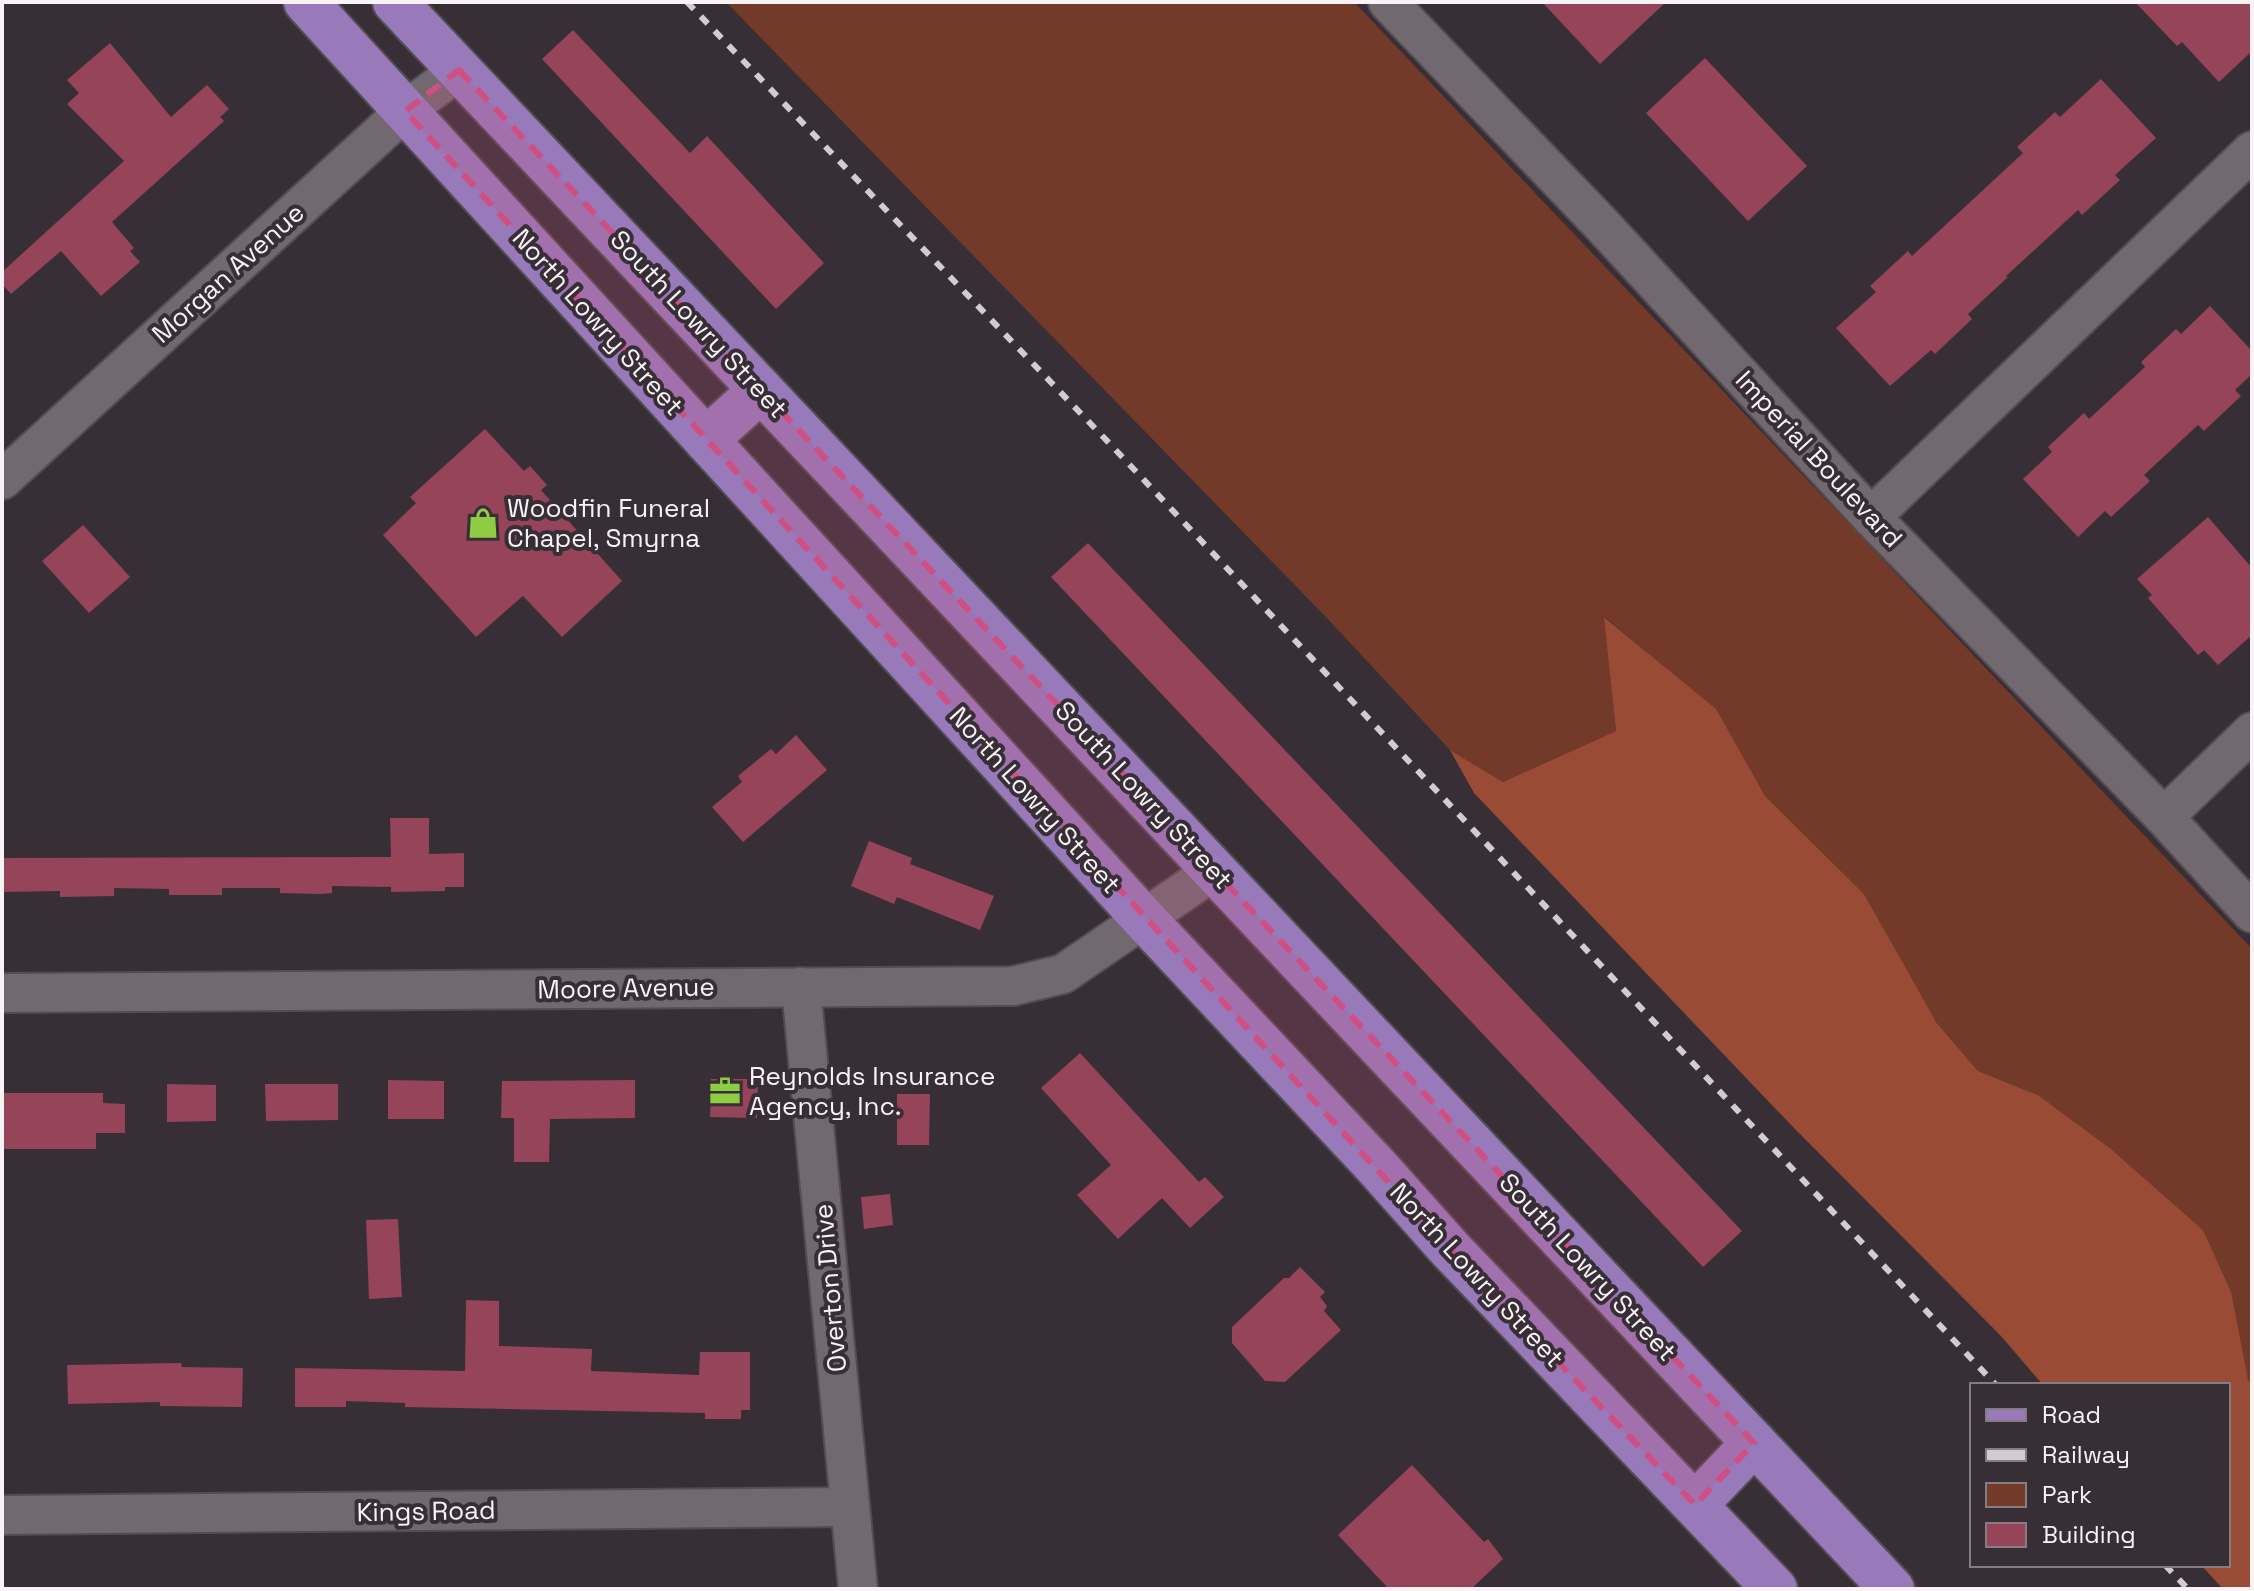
<svg xmlns="http://www.w3.org/2000/svg" width="2254" height="1591" font-family="'Space Grotesk',sans-serif">
  <style>
    .green { fill: #743a29 }
    .forest { fill: #994b35 }
    .building { fill: #95445a }
    .lines { fill: none; stroke-linecap: round; stroke-linejoin: round }
    .minor-casing { stroke: #534c51; stroke-width: 42 }
    .primary-casing { stroke: #534c51; stroke-width: 48 }
    .minor { stroke: #726870; stroke-width: 38 }
    .primary { stroke: #9879ba; stroke-width: 44 }
    .rail { stroke: #d2ccd0; stroke-width: 6; stroke-dasharray: 10 10; stroke-linecap: butt }
    .marked { fill: #d04f82; fill-opacity: 0.2; stroke: #d04f82; stroke-width: 6; stroke-dasharray: 16 10; stroke-linejoin: round }
    .labels { text-anchor: middle; dominant-baseline: central; stroke-width: 8; stroke-linejoin: round; paint-order: stroke }
    .street-label { font-size: 26px; fill: #f9f3f7; stroke: #382f36 }
    .poi-label { font-size: 26px; fill: #f9f3f7; stroke: #382f36; text-anchor: start }
  </style>
  <rect width="100%" height="100%" fill="#382f36"/>
  <path class="green" d="M 726,2 L 1354,2 L 2252,949 L 2252,1385 L 2248,1381 L 2203,1230 L 2111,1149 L 2038,1095 L 1978,1071 L 1931,1016 L 1864,894 L 1765,796 L 1715,709 L 1605,617 L 1616,731 L 1503,782 L 1450,750 L 1325,616 Z"/>
  <path class="forest" d="M 1604,617 L 1716,709 L 1765,796 L 1864,894 L 1936,1022 L 1978,1071 L 2038,1095 L 2111,1149 L 2203,1230 L 2231,1292 L 2248,1380 L 2252,1385 L 2252,1589 L 2223,1589 L 2201,1565 L 2228,1565 L 2228,1385 L 2043,1385 L 2001,1336 L 1793,1127 L 1474,793 L 1450,750 L 1503,782 L 1616,731 Z"/>
  <g class="building">
    <path d="M 1542,2 L 1666,2 L 1600,64 Z"/>
    <path d="M 2135,2 L 2252,2 L 2252,51 L 2219,82 L 2182,42 L 2177,46 Z"/>
    <path d="M 573,30 L 690,153 L 707,136 L 824,263 L 776,309 L 542,59 Z"/>
    <path d="M 110,43 L 171,117 L 207,85 L 229,109 L 220,117 L 224,121 L 112,222 L 134,248 L 130,251 L 140,262 L 101,296 L 61,251 L 11,294 L 2,284 L 2,272 L 124,161 L 67,104 L 79,93 L 67,80 Z"/>
    <path d="M 1705,58 L 1807,166 L 1748,221 L 1646,113 Z"/>
    <path d="M 2101,79 L 2156,138 L 2115,175 L 2120,180 L 2082,215 L 2078,210 L 2006,276 L 2008,277 L 1968,314 L 1972,319 L 1935,354 L 1931,350 L 1890,386 L 1836,328 L 1876,292 L 1870,286 L 1908,251 L 1912,256 L 2023,153 L 2017,147 L 2055,112 L 2060,117 Z"/>
    <path d="M 2210,306 L 2252,351 L 2252,374 L 2235,390 L 2241,396 L 2204,431 L 2198,425 L 2144,475 L 2150,481 L 2111,517 L 2105,511 L 2078,537 L 2023,479 L 2052,452 L 2048,447 L 2084,413 L 2089,419 L 2145,367 L 2141,362 L 2176,329 L 2181,334 Z"/>
    <path d="M 485,429 L 524,471 L 530,466 L 547,485 L 541,490 L 622,581 L 562,637 L 523,596 L 476,637 L 383,535 L 416,503 L 410,497 Z"/>
    <path d="M 2208,517 L 2252,568 L 2252,635 L 2218,665 L 2204,650 L 2198,655 L 2148,598 L 2152,595 L 2137,579 Z"/>
    <path d="M 83,525 L 130,577 L 89,613 L 42,561 Z"/>
    <path d="M 1088,543 L 1742,1231 L 1703,1267 L 1051,577 Z"/>
    <path d="M 796,735 L 827,770 L 743,842 L 712,807 L 742,782 L 738,776 L 771,749 L 776,754 Z"/>
    <path d="M 390,818 L 429,818 L 429,854 L 464,853 L 464,887 L 445,887 L 445,891 L 391,892 L 391,887 L 332,886 L 332,893 L 320,894 L 280,893 L 280,888 L 222,888 L 222,895 L 169,895 L 169,889 L 114,888 L 114,896 L 60,897 L 60,891 L 2,892 L 2,858 L 391,857 Z"/>
    <path d="M 869,841 L 912,858 L 910,864 L 994,896 L 980,930 L 897,897 L 894,904 L 851,886 Z"/>
    <path d="M 1080,1053 L 1199,1182 L 1205,1177 L 1224,1197 L 1190,1228 L 1162,1198 L 1118,1239 L 1077,1195 L 1111,1165 L 1041,1088 Z"/>
    <path d="M 711,1079 L 758,1079 L 757,1118 L 710,1117 Z"/>
    <path d="M 388,1080 L 444,1081 L 444,1119 L 388,1119 Z"/>
    <path d="M 635,1080 L 635,1118 L 550,1119 L 549,1162 L 514,1162 L 514,1118 L 501,1118 L 502,1081 Z"/>
    <path d="M 167,1084 L 216,1085 L 216,1121 L 167,1122 Z"/>
    <path d="M 265,1084 L 338,1084 L 338,1120 L 266,1121 Z"/>
    <path d="M 2,1093 L 103,1093 L 103,1103 L 125,1104 L 125,1133 L 96,1133 L 96,1149 L 2,1149 Z"/>
    <path d="M 897,1094 L 930,1094 L 929,1145 L 897,1145 Z"/>
    <path d="M 890,1194 L 893,1225 L 864,1229 L 861,1197 Z"/>
    <path d="M 398,1219 L 402,1297 L 369,1299 L 366,1220 Z"/>
    <path d="M 1300,1267 L 1325,1292 L 1320,1297 L 1327,1306 L 1324,1311 L 1341,1330 L 1285,1382 L 1265,1381 L 1232,1343 L 1232,1327 L 1284,1278 L 1289,1278 Z"/>
    <path d="M 466,1300 L 499,1301 L 499,1346 L 592,1349 L 591,1371 L 699,1375 L 700,1352 L 750,1352 L 750,1410 L 741,1410 L 741,1419 L 705,1419 L 705,1413 L 405,1407 L 405,1403 L 346,1401 L 346,1407 L 295,1407 L 295,1368 L 465,1371 Z"/>
    <path d="M 181,1363 L 182,1367 L 243,1368 L 242,1407 L 160,1406 L 160,1402 L 68,1404 L 67,1365 Z"/>
    <path d="M 1412,1465 L 1484,1542 L 1488,1539 L 1503,1559 L 1471,1589 L 1389,1589 L 1338,1535 Z"/>
  </g>
  <g class="lines">
    <defs>
      <g id="minor">
        <path d="M 1388,2 L 1604,227 L 1871,517 L 2164,817 L 2252,913"/>
        <path d="M 2,480 L 405,111 L 459,70"/>
        <path d="M 1871,517 L 2252,151"/>
        <path d="M 2164,817 L 2252,732"/>
        <path d="M 801,987 L 858,1589"/>
        <path d="M 2,993 L 1013,986 L 1063,974 L 1215,870"/>
        <path d="M 2,1515 L 850,1507"/>
      </g>
      <g id="primary">
        <path d="M 306,2 L 1143,918 L 1376,1166 L 1450,1249 L 1775,1589"/>
        <path d="M 395,2 L 1892,1589"/>
        <path d="M 706,440 L 761,390"/>
        <path d="M 1695,1505 L 1754,1443"/>
      </g>
    </defs>
    <use href="#minor" class="minor-casing"/>
    <use href="#primary" class="primary-casing"/>
    <use href="#minor" class="minor"/>
    <use href="#primary" class="primary"/>
    <g class="rail">
      <path d="M 687,2 L 1111,445 L 1996,1385"/>
      <path d="M 2165,1565 L 2188,1589"/>
    </g>
  </g>
  <path class="marked" d="M 459,70 L 1754,1443 L 1695,1505 L 1450,1249 L 405,111 Z"/>
  <defs>
    <symbol id="shop-bare" viewBox="-9 -9 18 18"><path d="M-5-2.5h2.3a2.7 3.5 0 0 1 5.4 0H5L5.5 6h-11ZM-1.5-2.5h3a1.5 2.3 0 0 0-3 0Z" fill="#8ecd43" stroke="#382f36" stroke-width="2.5" paint-order="stroke"/></symbol>
    <symbol id="office-bare" viewBox="-9 -9 18 18"><path d="M-6-3h4V-5.5h4V-3h4V5H-6ZM-1-4.5V-3h2v-1.5ZM-6 0V1H6V0Z" fill="#8ecd43" stroke="#382f36" stroke-width="2.5" paint-order="stroke"/></symbol>
  </defs>
  <g fill-rule="evenodd">
    <use href="#shop-bare" x="461" y="501" width="44" height="44"/>
    <use href="#office-bare" x="703" y="1069" width="44" height="44"/>
  </g>
  <g class="labels">
    <g class="street-label">
      <text transform="translate(228 273) rotate(-42)">Morgan Avenue</text>
      <text transform="translate(598 322) rotate(48)">North Lowry Street</text>
      <text transform="translate(699 324) rotate(47)">South Lowry Street</text>
      <text transform="translate(1819 459) rotate(47)">Imperial Boulevard</text>
      <text transform="translate(1144 795) rotate(47)">South Lowry Street</text>
      <text transform="translate(1035 800) rotate(48)">North Lowry Street</text>
      <text transform="translate(626 988) rotate(-1)">Moore Avenue</text>
      <text transform="translate(1588 1267) rotate(47)">South Lowry Street</text>
      <text transform="translate(1477 1275) rotate(47)">North Lowry Street</text>
      <text transform="translate(830 1288) rotate(-95)">Overton Drive</text>
      <text transform="translate(426 1511) rotate(-1)">Kings Road</text>
    </g>
    <g class="poi-label">
      <text x="507" y="508">Woodfin Funeral<tspan x="507" dy="30">Chapel, Smyrna</tspan></text>
      <text x="749" y="1076">Reynolds Insurance<tspan x="749" dy="30">Agency, Inc.</tspan></text>
    </g>
  </g>
  <rect width="2254" height="1591" fill="none" stroke="#f9f3f7" stroke-width="8"/>
  <rect x="1970" y="1383" width="260" height="184" fill="#382f36" stroke="#857d83" stroke-width="2"/>
  <rect x="1986" y="1409" width="40" height="12" fill="#9879ba" stroke="#857d83" stroke-width="2"/>
  <text x="2042" y="1423" font-size="24" fill="#f9f3f7">Road</text>
  <rect x="1986" y="1449" width="40" height="12" fill="#d2ccd0" stroke="#857d83" stroke-width="2"/>
  <text x="2042" y="1463" font-size="24" fill="#f9f3f7">Railway</text>
  <rect x="1986" y="1483" width="40" height="24" fill="#743a29" stroke="#857d83" stroke-width="2"/>
  <text x="2042" y="1503" font-size="24" fill="#f9f3f7">Park</text>
  <rect x="1986" y="1523" width="40" height="24" fill="#95445a" stroke="#857d83" stroke-width="2"/>
  <text x="2042" y="1543" font-size="24" fill="#f9f3f7">Building</text>
</svg>
